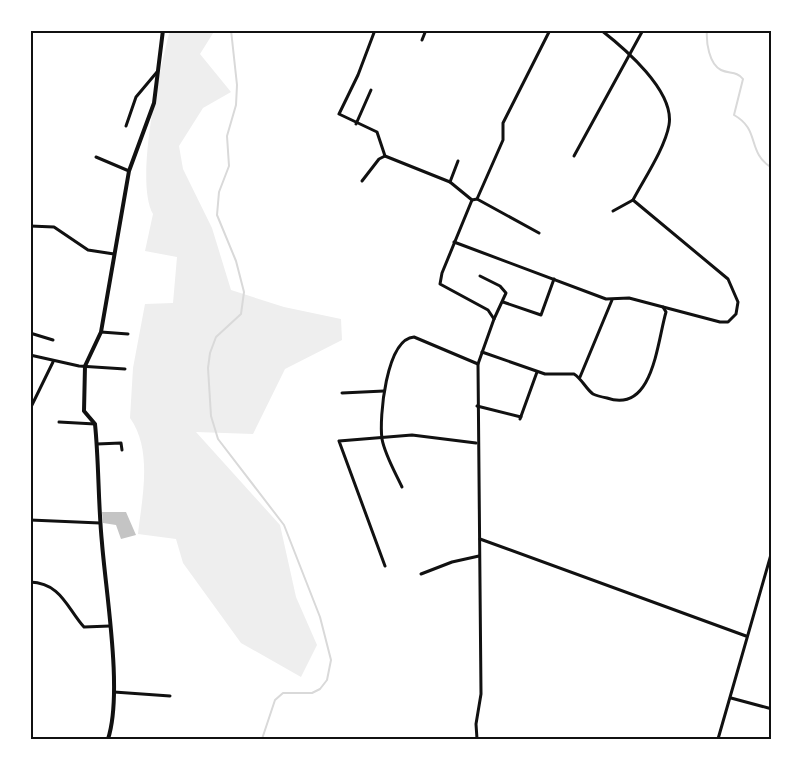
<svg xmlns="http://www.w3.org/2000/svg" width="802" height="769" font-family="'DM Sans',sans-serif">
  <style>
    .green { fill: #eee }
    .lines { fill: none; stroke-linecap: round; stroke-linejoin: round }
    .stream { stroke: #d9d9d9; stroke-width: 2 }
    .building { fill: #c4c4c4 }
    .minor { stroke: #111; stroke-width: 3 }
    .secondary { stroke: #111; stroke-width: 4 }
    .neatline { fill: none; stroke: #111; stroke-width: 2 }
  </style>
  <rect width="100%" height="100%" fill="#fff"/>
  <path class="green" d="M 170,30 L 215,30 L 200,54 L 231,92 L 203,108 L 179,146 L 183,169 L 212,228 L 231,290 L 284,307 L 341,319 L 342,340 L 285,369 L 253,434 L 196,432 L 280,525 L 296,597 L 317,645 L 301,677 L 241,643 L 183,563 L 176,539 L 138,534 C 142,498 153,450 130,418 L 133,368 L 145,304 L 173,303 L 177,257 L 145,251 L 153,214 C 134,181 160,68 170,30 Z"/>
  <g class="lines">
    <g class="stream">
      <path d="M 231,30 L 237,85 L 236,105 L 227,136 L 229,166 L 219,192 L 217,215 L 236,261 L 244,292 L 241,314 L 216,337 L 210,353 L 208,368 L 211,416 L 218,439 L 284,525 L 320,617 L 331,660 L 327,680 L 320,689 L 312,693 L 283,693 L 275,700 L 262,739"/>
      <path d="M 707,30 C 706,42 709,64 721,70 C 729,74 737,71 743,79 L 734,115 C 761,130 746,152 772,168"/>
    </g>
  </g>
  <path class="building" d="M 102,512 L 126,512 L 136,535 L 121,539 L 116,525 L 103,523 Z"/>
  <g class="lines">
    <g class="minor">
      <path d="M 375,30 L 358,75 L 339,114 L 377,132 L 385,156 L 450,182 L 472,200 L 442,273 L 440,284 L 488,310 L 494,319 L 478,364 L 481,694 L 476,724 L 477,739"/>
      <path d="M 422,40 L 426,30"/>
      <path d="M 356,124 L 371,90"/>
      <path d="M 126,126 L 136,97 L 157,72"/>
      <path d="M 574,156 L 643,30"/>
      <path d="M 96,157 L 129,171"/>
      <path d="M 362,181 L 379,159 L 385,156"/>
      <path d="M 450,182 L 458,161"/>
      <path d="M 477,199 L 539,233"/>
      <path d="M 472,200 L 477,199 L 503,140 L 503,123 L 550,30"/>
      <path d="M 613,211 L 633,200"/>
      <path d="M 30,226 L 54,227 L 88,250 L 114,254"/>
      <path d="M 454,242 L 606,299 L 629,298 L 720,322 L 728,322 L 736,314 L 738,302 L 728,279 L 633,200 C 644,179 665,148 669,125 C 675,91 624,48 601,30"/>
      <path d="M 480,276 L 500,286 L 506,293 L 494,319"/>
      <path d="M 503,302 L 541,315 L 554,279"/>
      <path d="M 101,332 L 128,334"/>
      <path d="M 30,333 L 53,340"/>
      <path d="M 482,352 L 545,374 L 574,374 C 582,379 586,389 593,394 C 597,396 602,397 607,398 C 653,414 657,343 666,312 L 663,307"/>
      <path d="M 30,355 L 79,366 L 125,369"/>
      <path d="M 580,377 L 612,300"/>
      <path d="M 342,393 L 384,391"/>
      <path d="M 477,406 L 521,417"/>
      <path d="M 30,409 L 53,362"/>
      <path d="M 520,419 L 537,372"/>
      <path d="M 59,422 L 95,424"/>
      <path d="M 97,444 L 121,443 L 122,450"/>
      <path d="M 402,487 C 395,472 385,455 382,439 C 379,418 386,339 414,337 L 478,364"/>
      <path d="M 30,520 L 100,523"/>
      <path d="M 480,539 L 746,636"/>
      <path d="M 385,566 L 339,441 L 412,435 L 476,443"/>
      <path d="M 421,574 L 452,562 L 479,556"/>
      <path d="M 30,582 C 61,583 67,608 84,627 L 110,626"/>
      <path d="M 114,692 L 170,696"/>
      <path d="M 731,698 L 772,709"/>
      <path d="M 718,739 L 772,551"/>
    </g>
    <path class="secondary" d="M 108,739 C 123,693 106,594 102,543 C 98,503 99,463 95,424 L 84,411 L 85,366 L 101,332 L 129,171 L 154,103 L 163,30"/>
  </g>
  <rect width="802" height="769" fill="none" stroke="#ffffff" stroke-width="63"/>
  <rect x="32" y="32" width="738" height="706" class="neatline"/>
</svg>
